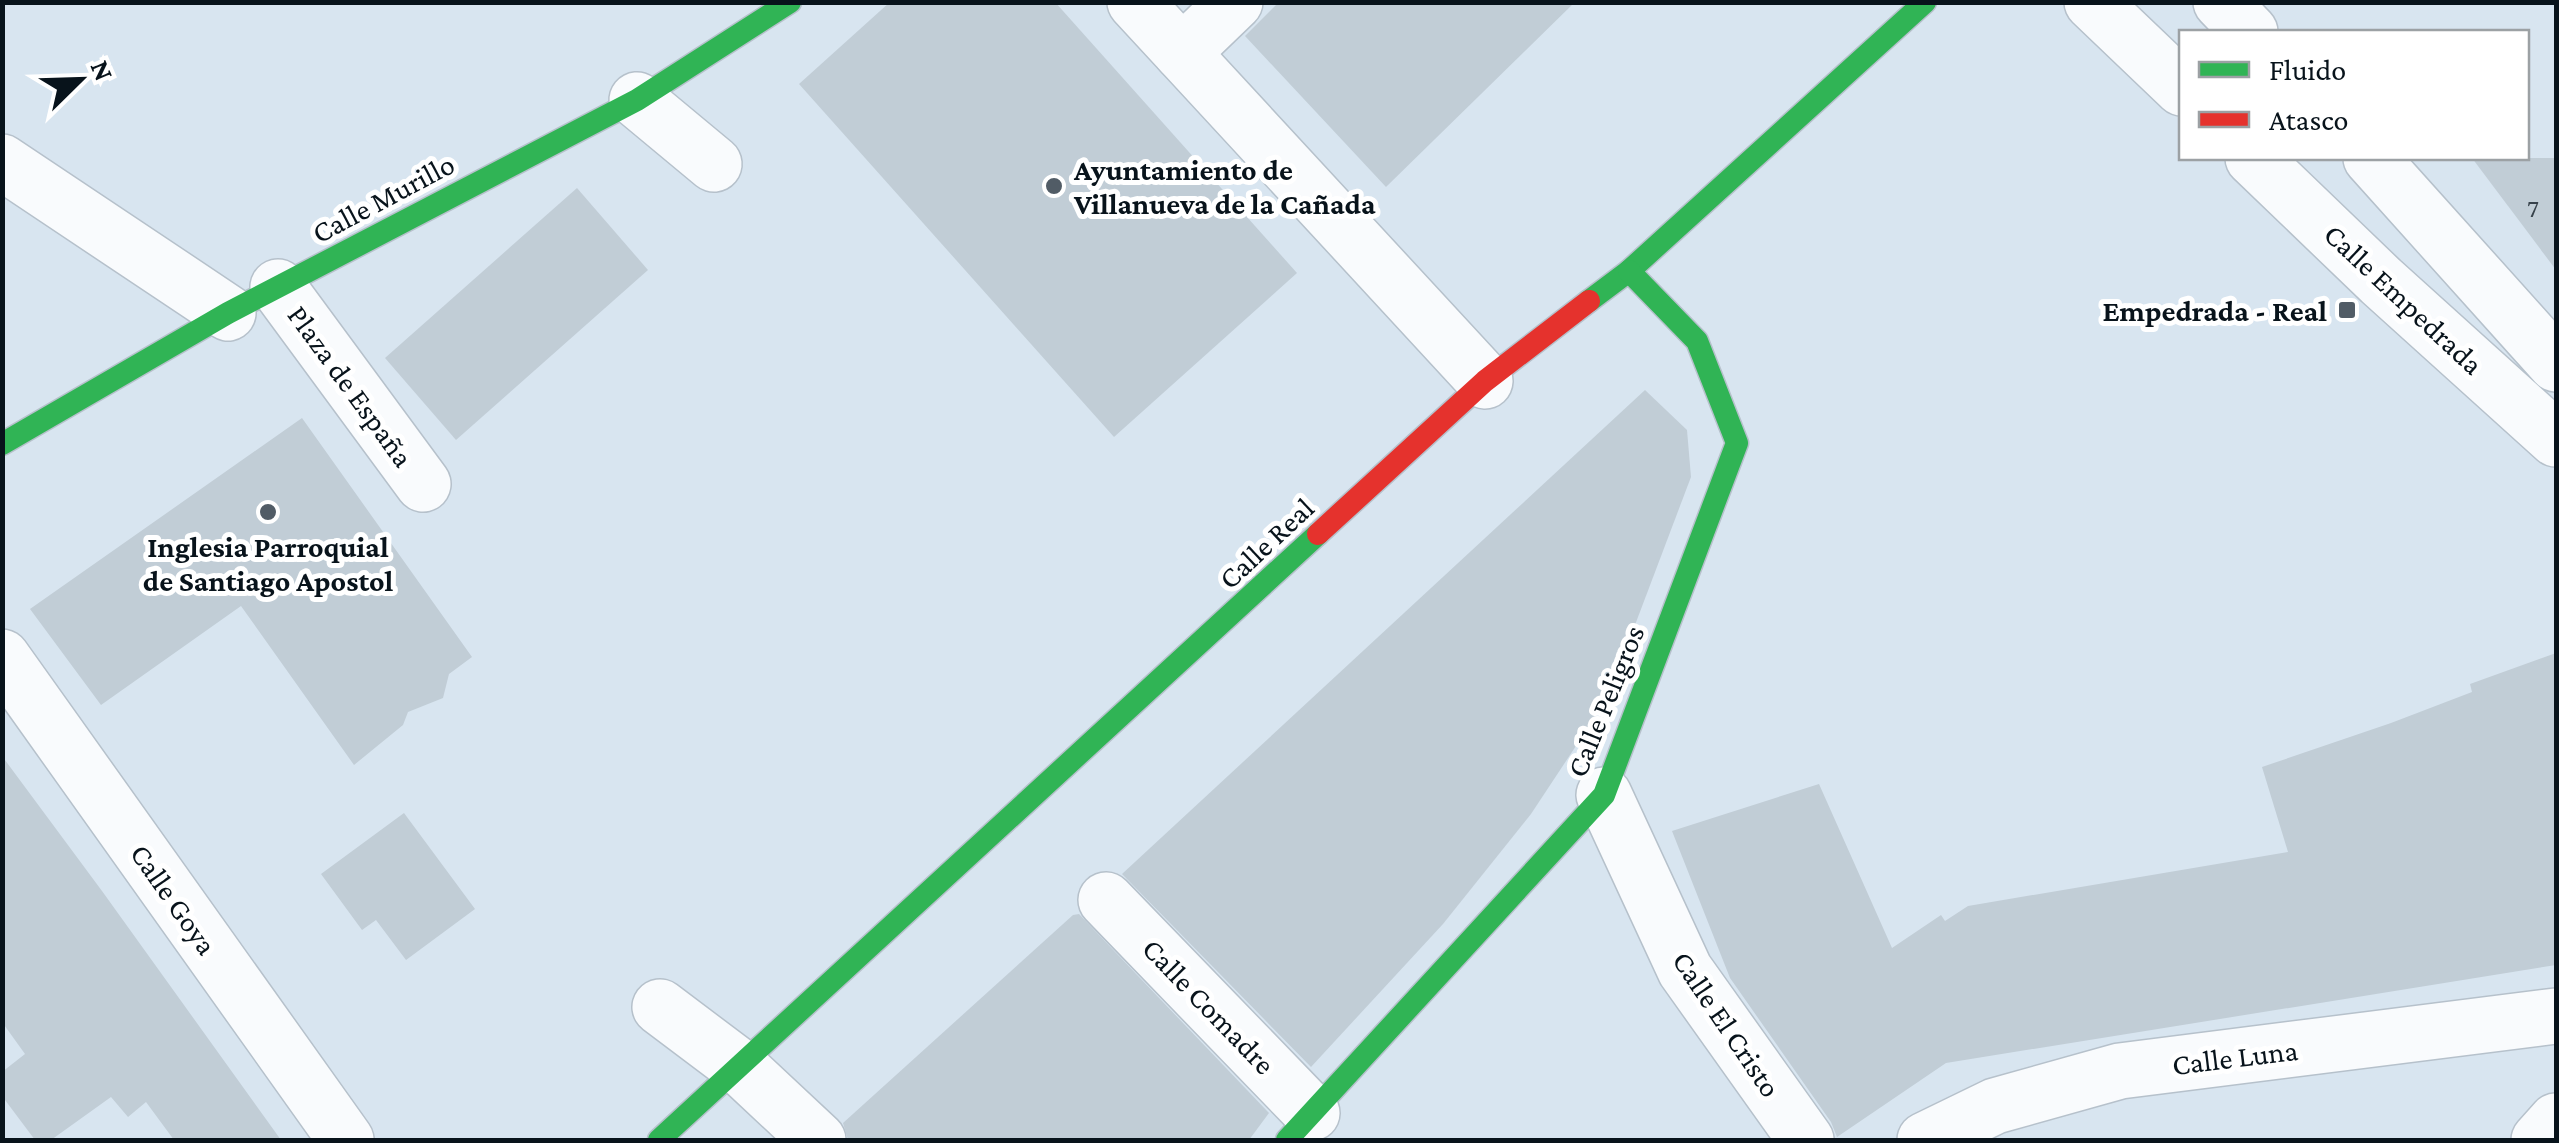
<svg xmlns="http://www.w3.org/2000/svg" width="2559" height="1143" font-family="'Crimson Pro',serif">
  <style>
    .building { fill: #c1cdd6 }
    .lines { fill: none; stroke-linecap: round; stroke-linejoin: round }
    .street-casing { stroke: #b6c1cb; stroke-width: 58 }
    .fast-casing { stroke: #b6c1cb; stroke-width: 25 }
    .jam-casing { stroke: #b6c1cb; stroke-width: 25 }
    .street { stroke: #f9fbfd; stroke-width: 55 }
    .fast { stroke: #30b455; stroke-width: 22 }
    .jam { stroke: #e5322d; stroke-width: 22 }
    .poi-dot { fill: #515c66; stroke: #fff; stroke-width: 4 }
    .labels { text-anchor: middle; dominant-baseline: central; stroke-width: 10; stroke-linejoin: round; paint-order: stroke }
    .number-label { font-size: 25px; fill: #37424b }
    .poi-label { font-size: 30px; font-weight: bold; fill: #08131b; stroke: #fff; text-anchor: start }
    .street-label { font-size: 30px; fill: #08131b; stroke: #fff }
  </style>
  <rect width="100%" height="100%" fill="#d8e5f0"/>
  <g class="building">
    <path d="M 890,2 L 1055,2 L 1297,273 L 1114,437 L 799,84 Z"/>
    <path d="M 1279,2 L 1575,2 L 1386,187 L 1245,36 Z"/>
    <path d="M 2472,158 L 2556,158 L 2556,270 Z"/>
    <path d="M 577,188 L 648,270 L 456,440 L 385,358 Z"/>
    <path d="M 1645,390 L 1687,430 L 1691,477 L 1607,699 L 1531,814 L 1443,924 L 1311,1067 L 1122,874 Z"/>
    <path d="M 302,418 L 472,657 L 449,674 L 443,698 L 408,712 L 403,725 L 354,765 L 241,606 L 101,705 L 30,609 Z"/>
    <path d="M 2556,653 L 2556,965 L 1946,1063 L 1837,1137 L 1831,1122 L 1730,978 L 1672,831 L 1819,784 L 1892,948 L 1941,915 L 1945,921 L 1968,906 L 2288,852 L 2262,767 L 2391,723 L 2472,692 L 2470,684 Z"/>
    <path d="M 2,756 L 102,891 L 281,1140 L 174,1140 L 146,1102 L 128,1117 L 111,1097 L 51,1140 L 35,1140 L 2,1096 L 2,1072 L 25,1054 L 2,1022 Z"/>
    <path d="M 404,813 L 475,909 L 406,960 L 376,920 L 362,930 L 321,874 Z"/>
    <path d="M 1079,914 L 1269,1113 L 1249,1140 L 848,1140 L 843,1123 L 1073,915 Z"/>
  </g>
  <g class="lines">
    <defs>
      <g id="street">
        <path d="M 1135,2 L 1485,381"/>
        <path d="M 2092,2 L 2182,88"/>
        <path d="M 2221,2 L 2250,32"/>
        <path d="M 1182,53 L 1235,2"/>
        <path d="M 637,100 L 714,164"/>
        <path d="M 2253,158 L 2381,281 L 2556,439"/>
        <path d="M 2371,158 L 2556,364"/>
        <path d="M 2,162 L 228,313"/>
        <path d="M 278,287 L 423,484"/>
        <path d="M 2,657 L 346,1140"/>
        <path d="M 1604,795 L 1685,970 L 1806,1140"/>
        <path d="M 1106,900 L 1312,1113"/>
        <path d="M 660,1007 L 741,1068 L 818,1140"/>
        <path d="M 1925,1140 L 1995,1106 L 2120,1071 L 2556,1016"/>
        <path d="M 2539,1140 L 2556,1121"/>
      </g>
      <g id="fast">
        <path d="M 1589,301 L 1629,271 L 1925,2"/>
        <path d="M 2,444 L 228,313 L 637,100 L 790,2"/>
        <path d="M 659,1140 L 1318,534"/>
        <path d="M 1287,1140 L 1604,795 L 1737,443 L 1697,341 L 1629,271"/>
      </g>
      <path id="jam" d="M 1318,534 L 1485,381 L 1589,301"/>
    </defs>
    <use href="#street" class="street-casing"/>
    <use href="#fast" class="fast-casing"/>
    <use href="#jam" class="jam-casing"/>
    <use href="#street" class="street"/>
    <use href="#fast" class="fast"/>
    <use href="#jam" class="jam"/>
  </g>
  <g class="poi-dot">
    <circle cx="1054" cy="186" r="10"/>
    <rect x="2337" y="300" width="20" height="20" rx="5"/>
    <circle cx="268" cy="512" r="10"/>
  </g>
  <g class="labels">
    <g class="number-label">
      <text x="2533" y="208">7</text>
    </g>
    <g class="poi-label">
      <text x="1074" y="169">Ayuntamiento de<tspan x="1074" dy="34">Villanueva de la Cañada</tspan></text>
      <text x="2327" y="310" text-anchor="end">Empedrada - Real</text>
      <text x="268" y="546" text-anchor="middle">Inglesia Parroquial<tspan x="268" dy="34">de Santiago Apostol</tspan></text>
    </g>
    <g class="street-label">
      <text transform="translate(383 198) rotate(-28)">Calle Murillo</text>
      <text transform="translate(2404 299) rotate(43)">Calle Empedrada</text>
      <text transform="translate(351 386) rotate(54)">Plaza de España</text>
      <text transform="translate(1266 543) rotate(-43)">Calle Real</text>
      <text transform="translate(1605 701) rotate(-68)">Calle Peligros</text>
      <text transform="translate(174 899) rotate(55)">Calle Goya</text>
      <text transform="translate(1209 1006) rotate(46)">Calle Comadre</text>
      <text transform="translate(1727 1024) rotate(56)">Calle El Cristo</text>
      <text transform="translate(2235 1057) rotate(-7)">Calle Luna</text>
    </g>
  </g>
  <rect width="2559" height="1143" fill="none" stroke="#08131b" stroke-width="10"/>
  <rect x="2179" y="30" width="350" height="130" fill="#ffffff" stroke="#9ca1a4" stroke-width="2.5"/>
  <rect x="2199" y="62" width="50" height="15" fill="#30b455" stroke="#9ca1a4" stroke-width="2.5"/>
  <text x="2269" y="80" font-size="30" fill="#08131b">Fluido</text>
  <rect x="2199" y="112" width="50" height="15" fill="#e5322d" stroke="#9ca1a4" stroke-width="2.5"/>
  <text x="2269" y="130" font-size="30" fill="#08131b">Atasco</text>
  <g transform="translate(80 80) rotate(67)" stroke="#ffffff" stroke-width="8" paint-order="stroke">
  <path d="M0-8L18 38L0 25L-18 38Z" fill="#08131b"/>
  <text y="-15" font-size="28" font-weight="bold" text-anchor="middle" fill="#08131b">N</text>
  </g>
</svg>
